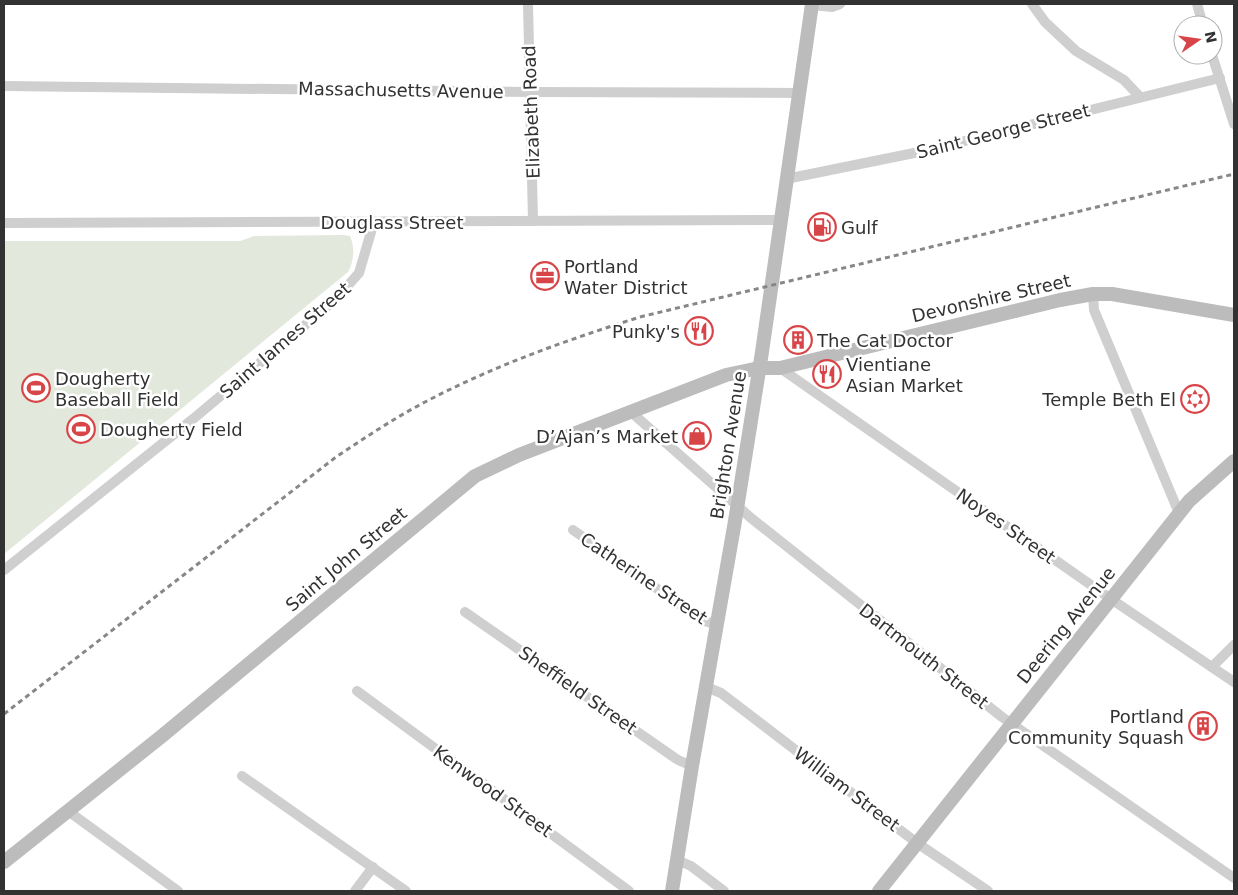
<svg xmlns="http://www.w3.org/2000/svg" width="1238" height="895" font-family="'DejaVu Sans',sans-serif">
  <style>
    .green { fill: #e2e8dc }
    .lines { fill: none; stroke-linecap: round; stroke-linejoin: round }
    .street { stroke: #cfcfcf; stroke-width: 10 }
    .secondary { stroke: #bcbcbc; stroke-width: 14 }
    .rail { stroke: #878787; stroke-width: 3; stroke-dasharray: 5 4; stroke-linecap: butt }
    .labels { text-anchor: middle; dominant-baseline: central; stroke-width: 5; stroke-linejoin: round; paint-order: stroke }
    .street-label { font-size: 18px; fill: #323232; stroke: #fff }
    .poi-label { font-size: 18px; fill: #323232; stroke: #fff; text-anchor: start }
  </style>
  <rect width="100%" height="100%" fill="#fff"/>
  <path class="green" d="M 343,235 L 350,236 C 355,247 354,262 348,272 L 4,554 L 4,241 L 240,241 L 254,236 Z"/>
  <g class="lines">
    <g class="street">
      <path d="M 528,4 L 533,221"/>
      <path d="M 1032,4 L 1045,22 L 1076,51 L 1124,80 L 1140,97"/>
      <path d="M 1197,4 L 1203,25"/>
      <path d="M 812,5 L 832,7 L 840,4"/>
      <path d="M 1212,55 L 1234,124"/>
      <path d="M 4,86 L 529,92 L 799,93"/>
      <path d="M 786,179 L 924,151 L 1220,78"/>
      <path d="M 4,223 L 780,220"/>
      <path d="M 1093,294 L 1094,310 L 1179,513"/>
      <path d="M 780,368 L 1111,599 L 1234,682"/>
      <path d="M 631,412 L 751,518 L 1002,717 L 1234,878"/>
      <path d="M 573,530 L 702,620 L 717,625"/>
      <path d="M 4,570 L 193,419 L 335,300 L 359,273 L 374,222"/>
      <path d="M 465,612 L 678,760 L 692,766"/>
      <path d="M 1212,667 L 1234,645"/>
      <path d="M 706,687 L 721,693 L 917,843 L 988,891"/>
      <path d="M 357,691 L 629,891"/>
      <path d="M 242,776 L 406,891"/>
      <path d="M 68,811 L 178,891"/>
      <path d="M 677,860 L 691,866 L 724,891"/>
      <path d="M 355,891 L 373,867"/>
    </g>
    <g class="secondary">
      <path d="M 4,862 L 162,736 L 475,476 L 519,455 L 726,375 L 759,368 L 780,368 L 1060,300 L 1093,294 L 1112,294 L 1234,315"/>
      <path d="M 672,891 L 692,766 L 735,521 L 762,352 L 812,4"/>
      <path d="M 879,891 L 1189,501 L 1234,461"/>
    </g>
    <path class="rail" d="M 4,714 L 336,457 C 366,437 396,417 427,401 C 496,365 567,340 640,317 L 1234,174"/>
  </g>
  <defs>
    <symbol id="fuel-ring" viewBox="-11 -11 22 22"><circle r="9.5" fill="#fff" stroke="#d84548" stroke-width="1.5"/><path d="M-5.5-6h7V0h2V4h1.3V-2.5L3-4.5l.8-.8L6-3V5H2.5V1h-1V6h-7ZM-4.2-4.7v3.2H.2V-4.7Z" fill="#d84548"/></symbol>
    <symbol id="office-ring" viewBox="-11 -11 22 22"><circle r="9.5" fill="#fff" stroke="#d84548" stroke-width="1.5"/><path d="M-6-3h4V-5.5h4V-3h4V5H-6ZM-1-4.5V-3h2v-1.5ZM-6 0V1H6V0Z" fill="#d84548"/></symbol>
    <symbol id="restaurant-ring" viewBox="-11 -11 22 22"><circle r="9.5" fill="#fff" stroke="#d84548" stroke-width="1.5"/><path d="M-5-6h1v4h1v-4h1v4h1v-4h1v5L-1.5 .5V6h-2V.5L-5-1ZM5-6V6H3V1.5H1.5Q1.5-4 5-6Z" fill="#d84548"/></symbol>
    <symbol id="building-ring" viewBox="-11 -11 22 22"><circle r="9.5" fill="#fff" stroke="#d84548" stroke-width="1.5"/><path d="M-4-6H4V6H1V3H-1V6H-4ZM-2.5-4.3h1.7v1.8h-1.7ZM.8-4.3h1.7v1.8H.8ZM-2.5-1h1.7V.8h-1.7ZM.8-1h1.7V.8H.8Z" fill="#d84548"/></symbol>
    <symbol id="stadium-ring" viewBox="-11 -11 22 22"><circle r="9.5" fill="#fff" stroke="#d84548" stroke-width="1.5"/><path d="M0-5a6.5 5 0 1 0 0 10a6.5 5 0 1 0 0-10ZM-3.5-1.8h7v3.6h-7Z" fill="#d84548"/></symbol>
    <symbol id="synagogue-ring" viewBox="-11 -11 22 22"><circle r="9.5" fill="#fff" stroke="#d84548" stroke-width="1.5"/><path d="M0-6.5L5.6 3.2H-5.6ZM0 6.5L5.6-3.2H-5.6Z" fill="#d84548"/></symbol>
    <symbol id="shop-ring" viewBox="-11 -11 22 22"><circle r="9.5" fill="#fff" stroke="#d84548" stroke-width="1.5"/><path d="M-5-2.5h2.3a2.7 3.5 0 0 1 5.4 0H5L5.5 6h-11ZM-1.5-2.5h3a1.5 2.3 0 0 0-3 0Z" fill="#d84548"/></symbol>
  </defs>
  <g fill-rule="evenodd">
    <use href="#fuel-ring" x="806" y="211" width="32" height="32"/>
    <use href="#office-ring" x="529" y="260" width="32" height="32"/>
    <use href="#restaurant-ring" x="683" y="315" width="32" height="32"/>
    <use href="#building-ring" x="782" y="324" width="32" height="32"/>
    <use href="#restaurant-ring" x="811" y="358" width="32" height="32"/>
    <use href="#stadium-ring" x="20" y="372" width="32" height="32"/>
    <use href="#synagogue-ring" x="1179" y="383" width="32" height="32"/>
    <use href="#stadium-ring" x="65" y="413" width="32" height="32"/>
    <use href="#shop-ring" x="681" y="420" width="32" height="32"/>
    <use href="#building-ring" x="1187" y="710" width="32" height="32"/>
  </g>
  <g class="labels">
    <g class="street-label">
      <text transform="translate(401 90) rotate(1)">Massachusetts Avenue</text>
      <text transform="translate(531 112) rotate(-92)">Elizabeth Road</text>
      <text transform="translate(1003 131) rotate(-14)">Saint George Street</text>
      <text x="392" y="222">Douglass Street</text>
      <text transform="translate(991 298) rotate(-13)">Devonshire Street</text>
      <text transform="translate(285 340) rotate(-41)">Saint James Street</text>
      <text transform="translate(728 445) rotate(-81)">Brighton Avenue</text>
      <text transform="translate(1006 526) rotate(35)">Noyes Street</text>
      <text transform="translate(346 559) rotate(-40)">Saint John Street</text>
      <text transform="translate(644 578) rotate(34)">Catherine Street</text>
      <text transform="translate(1066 625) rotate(-51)">Deering Avenue</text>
      <text transform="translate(924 656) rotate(38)">Dartmouth Street</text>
      <text transform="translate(578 690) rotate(35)">Sheffield Street</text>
      <text transform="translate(847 789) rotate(37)">William Street</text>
      <text transform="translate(493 791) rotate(36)">Kenwood Street</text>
    </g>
    <g class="poi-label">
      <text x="841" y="227">Gulf</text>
      <text x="564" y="266">Portland<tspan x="564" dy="21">Water District</tspan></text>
      <text x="680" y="331" text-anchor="end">Punky's</text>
      <text x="817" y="340">The Cat Doctor</text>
      <text x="846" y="364">Vientiane<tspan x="846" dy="21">Asian Market</tspan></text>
      <text x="55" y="378">Dougherty<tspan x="55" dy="21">Baseball Field</tspan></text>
      <text x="1176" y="399" text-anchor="end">Temple Beth El</text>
      <text x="100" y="429">Dougherty Field</text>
      <text x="678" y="436" text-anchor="end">D’Ajan’s Market</text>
      <text x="1184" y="716" text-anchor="end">Portland<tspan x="1184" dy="21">Community Squash</tspan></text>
    </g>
  </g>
  <rect width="1238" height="895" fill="none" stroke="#323232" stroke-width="10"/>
  <g transform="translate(1198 40) rotate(77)"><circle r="24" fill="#ffffff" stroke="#adadad"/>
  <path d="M0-4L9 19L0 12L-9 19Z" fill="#d84548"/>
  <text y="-8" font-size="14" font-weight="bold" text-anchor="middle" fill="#323232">N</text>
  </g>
</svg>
